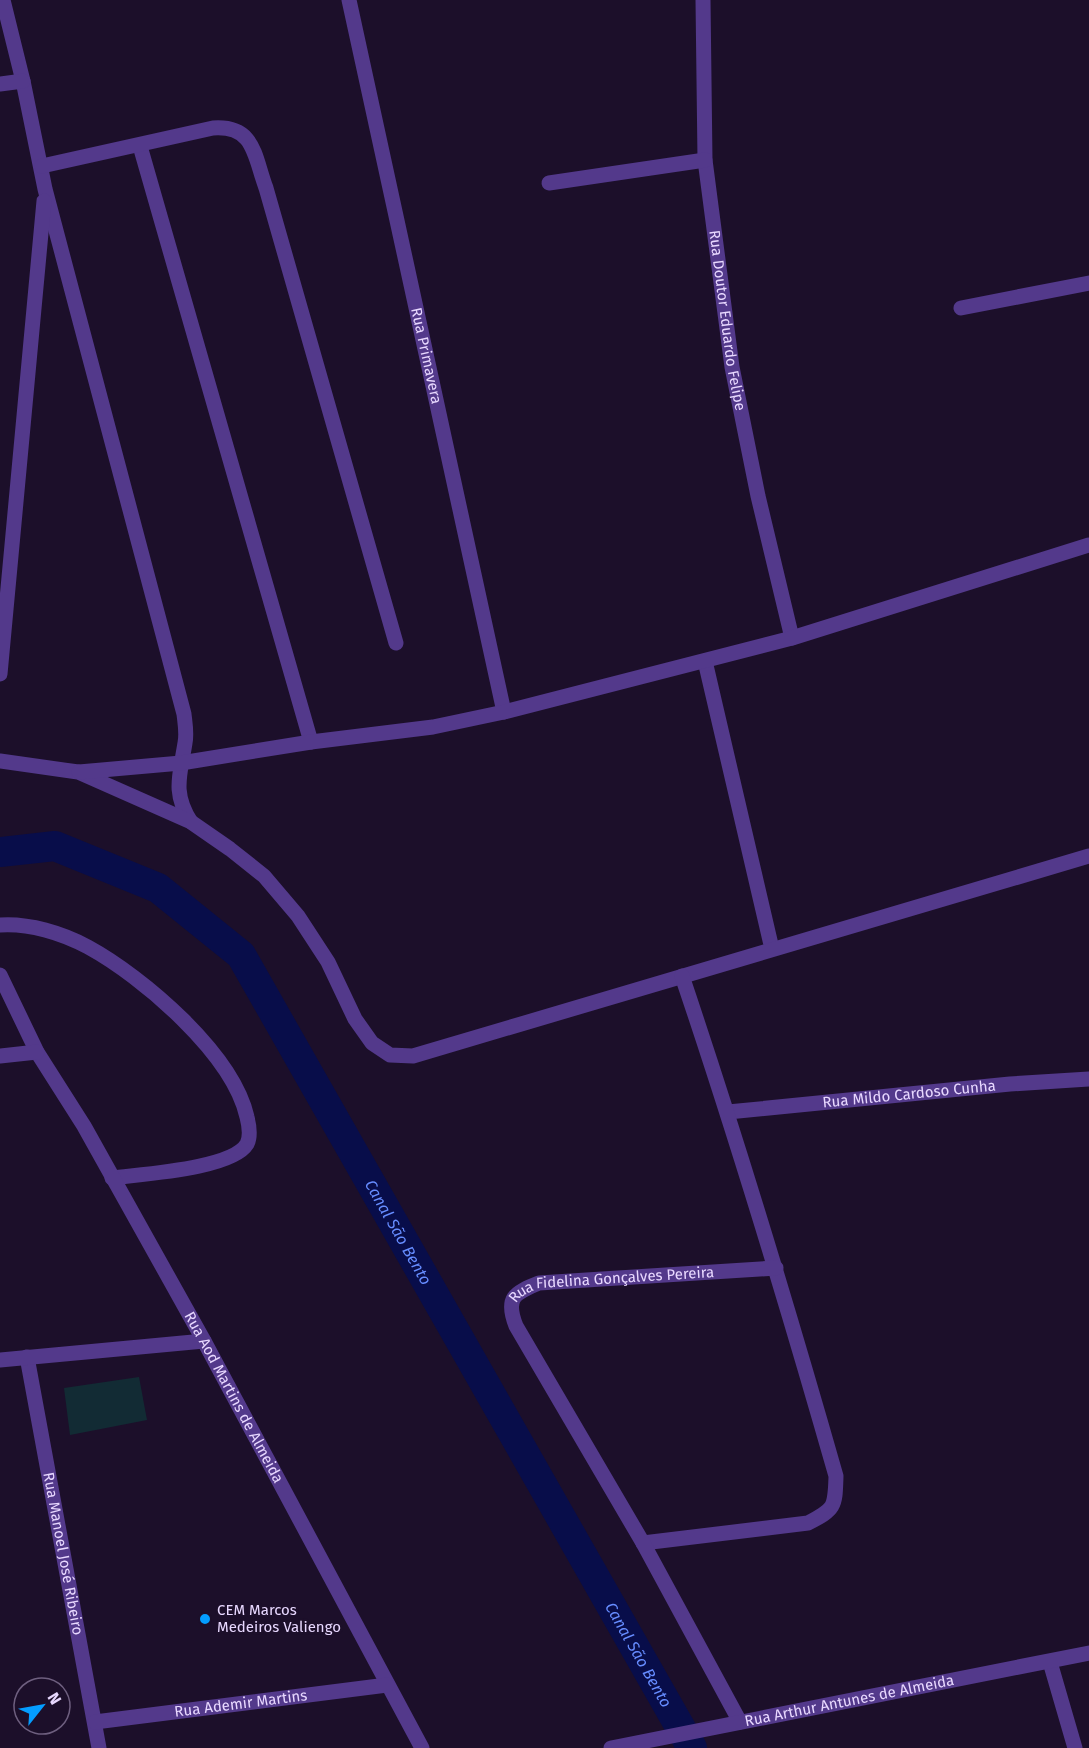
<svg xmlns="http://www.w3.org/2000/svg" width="1089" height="1748" font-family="'Fira Sans',sans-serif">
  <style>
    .green { fill: #122b34 }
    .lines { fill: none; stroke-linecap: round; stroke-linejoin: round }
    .canal { stroke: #080d4a; stroke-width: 30 }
    .minor { stroke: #53398b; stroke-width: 15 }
    .poi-dot { fill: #049dff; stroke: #1c0f2a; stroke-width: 2 }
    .labels { text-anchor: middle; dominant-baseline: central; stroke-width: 5; stroke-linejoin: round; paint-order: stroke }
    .street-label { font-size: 15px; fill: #e8d8ff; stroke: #1c0f2a }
    .poi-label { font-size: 15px; fill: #e8d8ff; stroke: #1c0f2a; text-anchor: start }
    .water-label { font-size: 16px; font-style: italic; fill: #668cff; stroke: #1c0f2a }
  </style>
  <rect width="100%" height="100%" fill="#1c0f2a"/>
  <path class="green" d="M 139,1377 L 147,1420 L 70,1435 L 64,1388 Z"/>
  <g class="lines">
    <path class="canal" id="s1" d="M 0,852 L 55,846 L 158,888 L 241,955 L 692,1748"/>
    <g class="minor">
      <path d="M 3,0 L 23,81 L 45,189 L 184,714 C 185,723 187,733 185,743 C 180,775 172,793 191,822"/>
      <path id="s2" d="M 349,0 L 504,712"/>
      <path id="s3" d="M 703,0 L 705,160 L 732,367 L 758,496 L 792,638"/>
      <path d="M 0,84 L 23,81"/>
      <path d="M 140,146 L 311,742"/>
      <path d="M 42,166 L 213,128 C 255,125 254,156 266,188 L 396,643"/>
      <path d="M 549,183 L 705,160"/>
      <path d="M 961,308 L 1089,283"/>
      <path d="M 705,661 L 772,949"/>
      <path d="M 0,674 L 44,201"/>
      <path d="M 0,761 L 78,772 L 191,822 L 230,849 L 264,876 L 298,916 L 328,962 L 355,1019 L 372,1043 L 390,1055 L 413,1056 L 1089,856"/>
      <path d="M 79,772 L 181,763 L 311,742 L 433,727 L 504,712 L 792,638 L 1089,545"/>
      <path d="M 0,925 C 29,923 62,933 88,947 C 143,977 233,1054 247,1117 C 249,1125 251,1136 247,1144 C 232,1169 141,1174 112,1178"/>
      <path id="s4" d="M 0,975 L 37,1052 L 84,1126 L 204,1341 L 422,1748"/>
      <path d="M 0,1056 L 37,1052"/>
      <path id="s5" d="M 728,1112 L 1010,1084 L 1089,1079"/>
      <path id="s6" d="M 27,1357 L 99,1748"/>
      <path d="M 0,1360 L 204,1341"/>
      <path d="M 643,1543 L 808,1523 C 836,1509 835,1506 836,1476 C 788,1308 738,1142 682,976"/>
      <path d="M 1050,1662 L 1075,1748"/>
      <path id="s7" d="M 95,1722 L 387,1685"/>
      <path id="s8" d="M 740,1722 L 643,1543 L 516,1326 C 505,1298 514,1293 539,1283 L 776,1268"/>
      <path id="s9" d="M 611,1748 L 1089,1653"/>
    </g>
  </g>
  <circle class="poi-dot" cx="205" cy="1619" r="6"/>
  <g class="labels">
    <g class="street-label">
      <text stroke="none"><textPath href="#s3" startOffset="322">Rua Doutor Eduardo Felipe</textPath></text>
      <text stroke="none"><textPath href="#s2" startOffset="364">Rua Primavera</textPath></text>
      <text stroke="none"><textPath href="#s5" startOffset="182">Rua Mildo Cardoso Cunha</textPath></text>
      <text stroke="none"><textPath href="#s8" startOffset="585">Rua Fidelina Gonçalves Pereira</textPath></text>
      <text stroke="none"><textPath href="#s4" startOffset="483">Rua Aod Martins de Almeida</textPath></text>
      <text stroke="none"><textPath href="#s6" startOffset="200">Rua Manoel José Ribeiro</textPath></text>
      <text stroke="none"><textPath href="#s9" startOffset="243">Rua Arthur Antunes de Almeida</textPath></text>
      <text stroke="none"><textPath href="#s7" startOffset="147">Rua Ademir Martins</textPath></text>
    </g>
    <g class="poi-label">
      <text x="217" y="1610">CEM Marcos<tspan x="217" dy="17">Medeiros Valiengo</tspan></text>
    </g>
    <g class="water-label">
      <text stroke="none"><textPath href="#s1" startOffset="592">Canal São Bento</textPath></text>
      <text stroke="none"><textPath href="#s1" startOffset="1078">Canal São Bento</textPath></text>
    </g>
  </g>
  <g transform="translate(42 1706) rotate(59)"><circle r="28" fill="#1c0f2a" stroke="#6e5f7f" stroke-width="1.5"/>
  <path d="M0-4.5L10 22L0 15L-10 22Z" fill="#049dff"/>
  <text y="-9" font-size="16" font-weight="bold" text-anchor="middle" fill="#e8d8ff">N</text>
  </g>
</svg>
